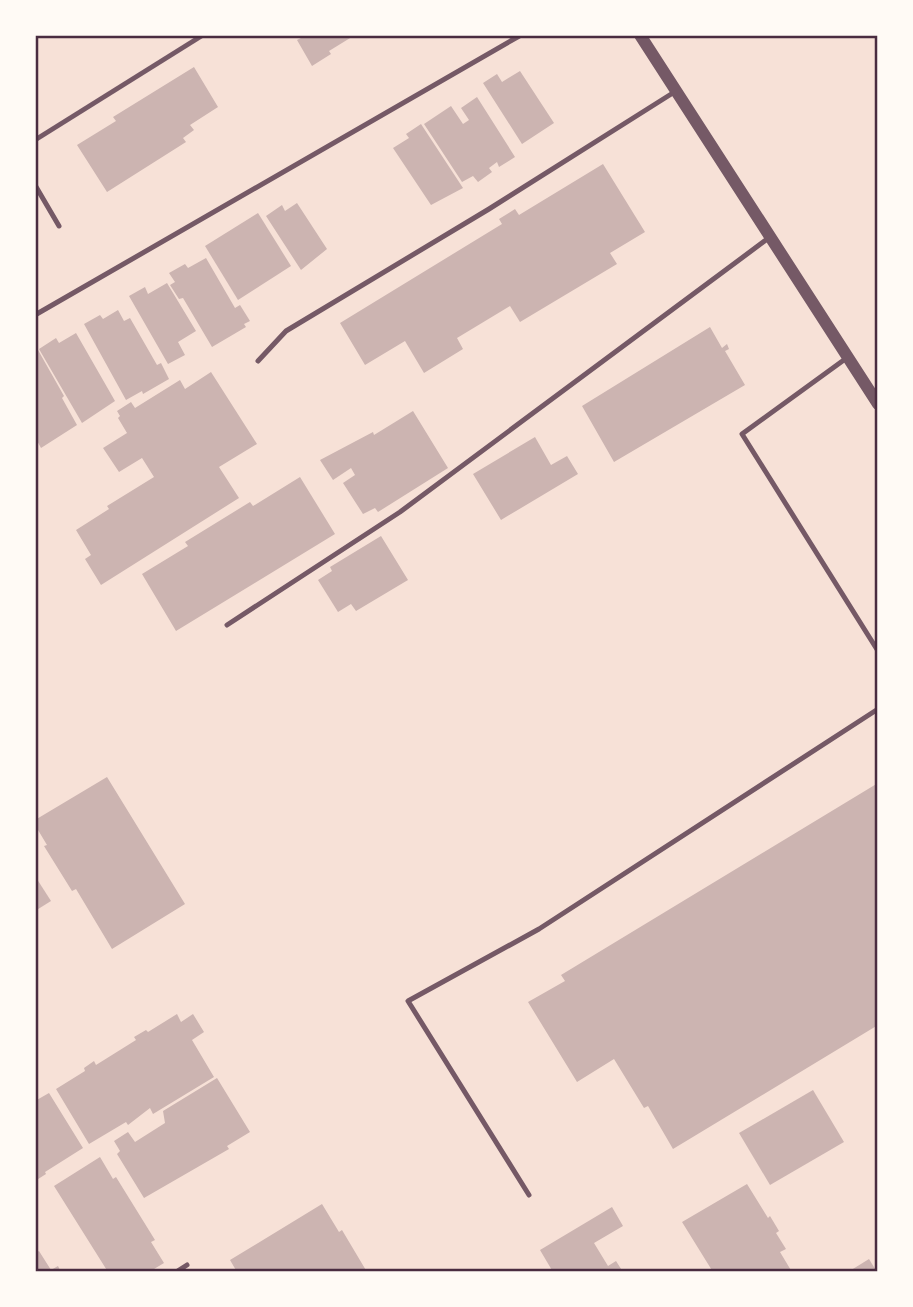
<svg xmlns="http://www.w3.org/2000/svg" width="913" height="1307" font-family="'Noto Sans',sans-serif">
  <style>
    .building { fill: #ccb4b1 }
    .lines { fill: none; stroke-linecap: round; stroke-linejoin: round }
    .service { stroke: #755966; stroke-width: 5 }
    .tertiary { stroke: #755966; stroke-width: 12 }
    .neatline { fill: none; stroke: #4a2c40; stroke-width: 2.5 }
  </style>
  <rect width="100%" height="100%" fill="#f7e1d7"/>
  <g class="building">
    <path d="M 299,35 L 355,35 L 329,51 L 331,54 L 312,66 L 297,40 L 301,38 Z"/>
    <path d="M 194,67 L 218,107 L 190,125 L 194,130 L 183,138 L 186,142 L 107,192 L 77,145 L 116,121 L 113,117 Z"/>
    <path d="M 520,71 L 554,123 L 522,144 L 483,83 L 497,74 L 502,82 Z"/>
    <path d="M 477,97 L 515,157 L 499,167 L 497,162 L 489,168 L 492,172 L 478,182 L 473,176 L 462,182 L 424,124 L 451,106 L 463,124 L 469,120 L 461,108 Z"/>
    <path d="M 421,124 L 463,188 L 431,205 L 393,148 L 409,138 L 406,134 Z"/>
    <path d="M 603,164 L 645,232 L 610,253 L 617,264 L 520,322 L 510,306 L 457,338 L 463,349 L 424,373 L 405,341 L 365,365 L 340,323 L 502,224 L 499,219 L 515,209 L 519,215 Z"/>
    <path d="M 297,203 L 327,249 L 301,270 L 266,216 L 282,205 L 285,211 Z"/>
    <path d="M 258,213 L 291,266 L 238,300 L 205,246 Z"/>
    <path d="M 206,258 L 235,308 L 240,305 L 250,321 L 244,324 L 246,327 L 212,347 L 183,298 L 179,299 L 170,285 L 175,282 L 169,273 L 185,264 L 188,268 Z"/>
    <path d="M 167,283 L 196,331 L 178,342 L 185,355 L 168,364 L 129,296 L 145,287 L 148,294 Z"/>
    <path d="M 118,310 L 124,321 L 130,318 L 157,365 L 161,363 L 169,379 L 143,394 L 142,391 L 126,400 L 84,324 L 100,315 L 103,319 Z"/>
    <path d="M 710,327 L 722,348 L 727,344 L 729,349 L 725,351 L 745,385 L 614,462 L 582,406 Z"/>
    <path d="M 76,333 L 115,401 L 82,423 L 39,349 L 56,338 L 59,343 Z"/>
    <path d="M 38,350 L 64,396 L 62,398 L 77,425 L 41,448 L 35,437 L 35,352 Z"/>
    <path d="M 211,372 L 257,444 L 219,467 L 239,498 L 101,585 L 85,559 L 91,555 L 76,530 L 109,509 L 107,506 L 154,477 L 142,458 L 119,472 L 103,448 L 127,433 L 118,418 L 120,416 L 117,411 L 131,402 L 135,408 L 180,380 L 185,389 Z"/>
    <path d="M 413,411 L 448,468 L 378,512 L 375,508 L 363,514 L 343,483 L 355,475 L 351,468 L 333,480 L 320,460 L 373,432 L 374,435 Z"/>
    <path d="M 535,437 L 551,465 L 567,456 L 578,474 L 501,520 L 473,474 Z"/>
    <path d="M 300,477 L 335,534 L 176,631 L 142,574 L 188,546 L 185,542 L 250,502 L 253,506 Z"/>
    <path d="M 381,536 L 408,580 L 356,611 L 351,604 L 338,612 L 318,580 L 332,571 L 330,567 Z"/>
    <path d="M 107,777 L 185,904 L 112,949 L 76,889 L 72,891 L 44,846 L 47,845 L 35,825 L 35,820 Z"/>
    <path d="M 878,783 L 878,1025 L 673,1149 L 648,1106 L 644,1108 L 614,1059 L 577,1082 L 528,1002 L 565,981 L 561,975 Z"/>
    <path d="M 35,876 L 51,901 L 35,911 Z"/>
    <path d="M 177,1014 L 181,1022 L 193,1014 L 204,1032 L 192,1040 L 214,1077 L 153,1114 L 150,1108 L 128,1125 L 126,1122 L 89,1144 L 56,1089 L 85,1071 L 84,1068 L 94,1061 L 96,1065 L 136,1040 L 134,1037 L 146,1030 L 148,1032 Z"/>
    <path d="M 217,1078 L 250,1132 L 227,1146 L 229,1149 L 144,1198 L 117,1154 L 120,1151 L 114,1141 L 128,1132 L 135,1142 L 165,1123 L 163,1111 Z"/>
    <path d="M 813,1090 L 844,1142 L 770,1185 L 739,1133 Z"/>
    <path d="M 49,1093 L 83,1148 L 45,1172 L 46,1174 L 35,1181 L 35,1101 Z"/>
    <path d="M 100,1157 L 113,1179 L 116,1177 L 155,1240 L 151,1242 L 164,1263 L 149,1272 L 108,1272 L 54,1186 Z"/>
    <path d="M 747,1184 L 768,1218 L 770,1216 L 779,1231 L 776,1233 L 786,1249 L 780,1252 L 792,1272 L 713,1272 L 682,1222 Z"/>
    <path d="M 322,1204 L 339,1232 L 342,1230 L 367,1272 L 237,1272 L 230,1260 Z"/>
    <path d="M 612,1207 L 623,1226 L 594,1243 L 608,1266 L 616,1261 L 623,1272 L 553,1272 L 540,1250 Z"/>
    <path d="M 39,1251 L 51,1270 L 58,1266 L 61,1272 L 35,1272 L 35,1253 Z"/>
    <path d="M 869,1259 L 877,1272 L 848,1272 Z"/>
  </g>
  <g class="lines">
    <g class="service">
      <path d="M 35,140 L 203,35"/>
      <path d="M 35,185 L 59,226"/>
      <path d="M 35,315 L 521,35"/>
      <path d="M 848,357 L 742,434 L 878,651"/>
      <path d="M 258,361 L 286,331 L 489,209 L 676,91"/>
      <path d="M 227,625 L 400,512 L 770,237"/>
      <path d="M 529,1195 L 408,1001 L 539,929 L 878,709"/>
      <path d="M 176,1272 L 187,1265"/>
    </g>
    <path class="tertiary" d="M 640,35 L 878,404"/>
  </g>
  <rect width="913" height="1307" fill="none" stroke="#fffaf5" stroke-width="74"/>
  <rect x="37" y="37" width="839" height="1233" class="neatline"/>
</svg>
